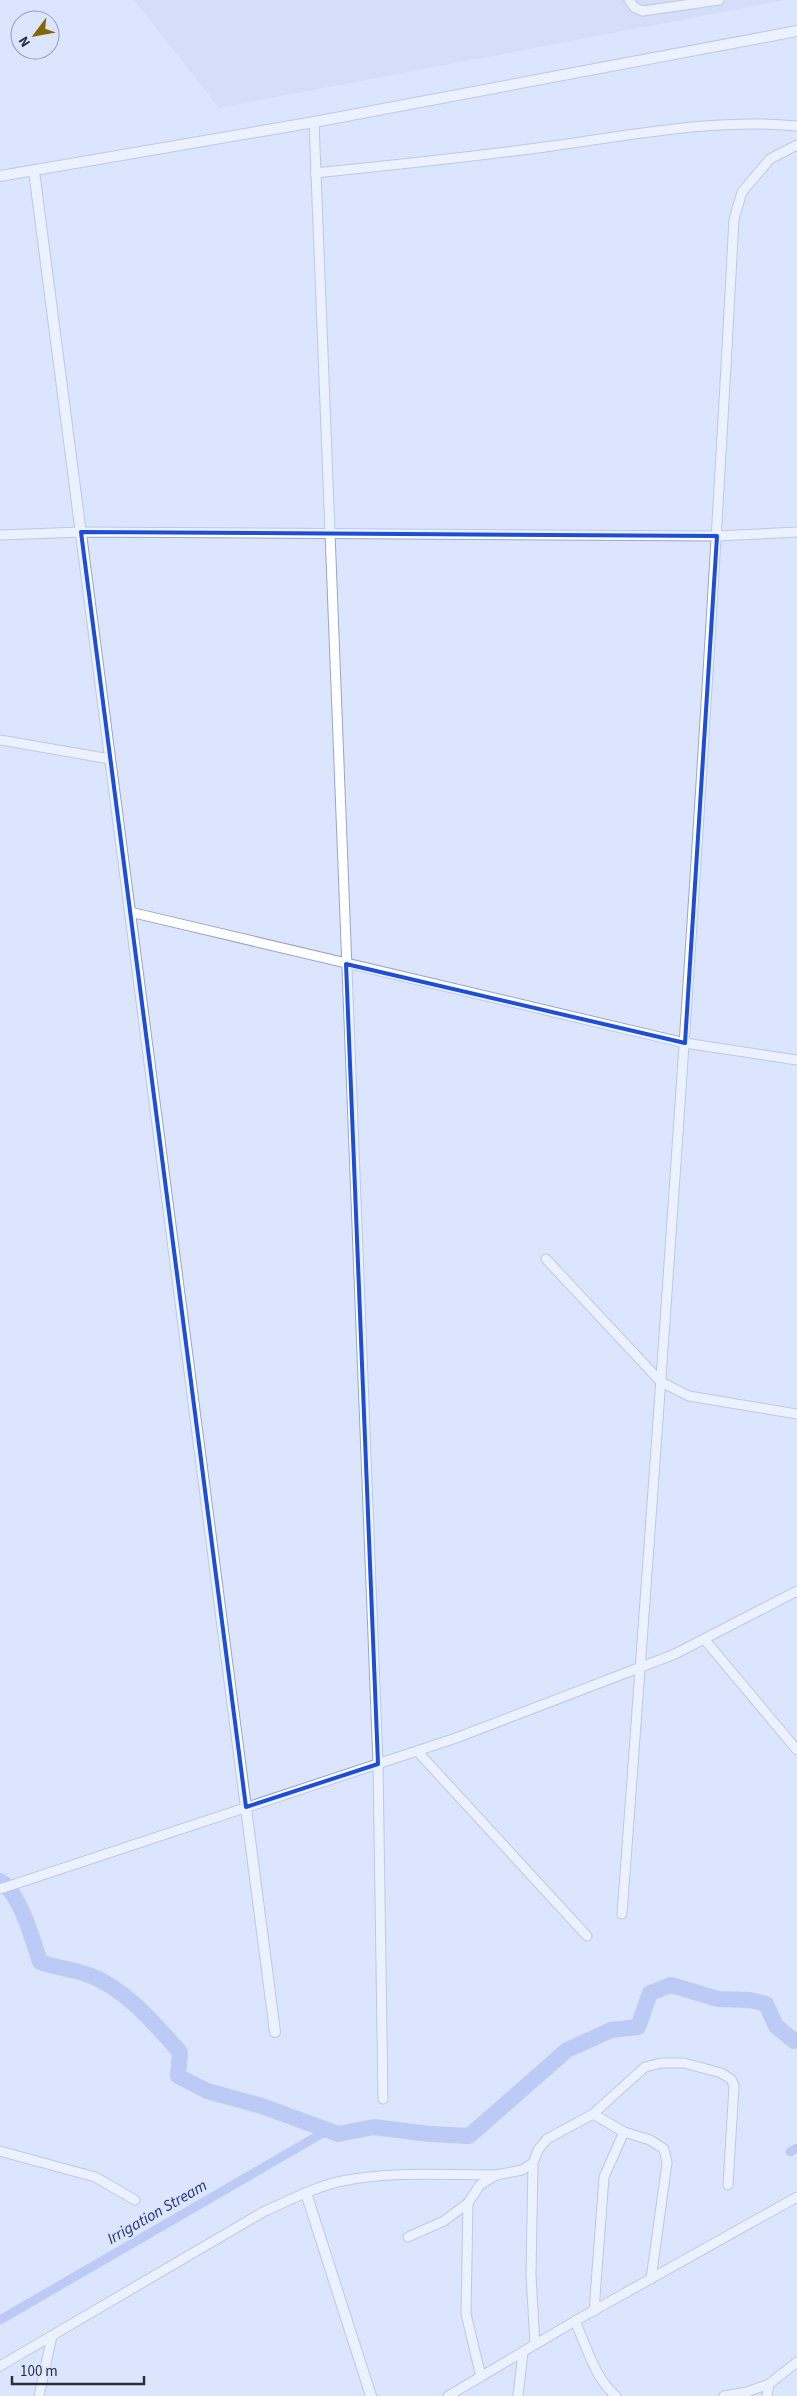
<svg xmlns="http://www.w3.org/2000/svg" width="797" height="2396" font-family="'Source Sans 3',sans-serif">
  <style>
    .built { fill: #cbd6f2 }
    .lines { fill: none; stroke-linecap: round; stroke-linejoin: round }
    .canal { stroke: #95aaee; stroke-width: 9 }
    .river { stroke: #95aaee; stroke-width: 16 }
    .minor-casing { stroke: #98a5cc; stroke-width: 11 }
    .tertiary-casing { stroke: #98a5cc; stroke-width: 12 }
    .minor { stroke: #fff; stroke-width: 9 }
    .tertiary { stroke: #fff; stroke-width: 10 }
    .marked { fill: none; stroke: #1d4ed8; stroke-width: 4; stroke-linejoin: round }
    .labels { text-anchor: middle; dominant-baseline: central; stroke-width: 5; stroke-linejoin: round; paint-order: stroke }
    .water-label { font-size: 16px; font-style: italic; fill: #23317f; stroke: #dce5fe }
  </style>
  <rect width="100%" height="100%" fill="#dce5fe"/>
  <path class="built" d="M 134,0 L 787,0 L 219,108 Z"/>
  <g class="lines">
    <g class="canal">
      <path d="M 790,2152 L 797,2148"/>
      <path d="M 0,2320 L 328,2130"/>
    </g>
    <path class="river" d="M 0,1881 C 21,1895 32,1938 40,1962 C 56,1968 73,1969 89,1975 C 126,1989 154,2023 180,2052 L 178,2076 L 207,2091 L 262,2106 L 338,2134 L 374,2127 L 430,2134 L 469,2136 L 567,2050 L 611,2030 L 638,2027 L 650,1993 L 671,1985 L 718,1999 L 750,2000 L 766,2004 L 776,2026 L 794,2041 L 797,2040"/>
    <defs>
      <g id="minor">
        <path d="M 629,0 L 635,8 L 643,11 L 719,0"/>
        <path d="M 314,122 L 378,1764 L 383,2099"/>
        <path d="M 315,173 C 394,165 473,157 552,146 C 633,135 716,118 797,126"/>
        <path d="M 0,535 L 81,532 L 717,536 L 797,532"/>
        <path d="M 0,740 L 110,759"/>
        <path d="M 130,912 L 685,1043 L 797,1060"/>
        <path d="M 546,1259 L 661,1382 L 689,1396 L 797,1414"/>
        <path d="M 704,1639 L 797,1750"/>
        <path d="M 417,1751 L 587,1936"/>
        <path d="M 0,1889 L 456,1738 L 675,1654 L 797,1591"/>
        <path d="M 622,1914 C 664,1349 704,785 734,219 L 742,192 L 770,159 L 797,145"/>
        <path d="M 593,2114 L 624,2132 L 650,2140 L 664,2149 L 667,2163 L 651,2279"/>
        <path d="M 0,2151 L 95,2177 L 135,2200"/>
        <path d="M 533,2163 L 531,2275 L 535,2344"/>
        <path d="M 468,2203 L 466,2314 L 481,2377"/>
        <path d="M 408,2237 L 444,2221 L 468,2203 L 480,2185 L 496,2175 L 522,2170 L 533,2163 L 538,2150 L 547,2139 L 593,2114 L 645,2067 L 661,2063 L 684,2063 L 721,2073 L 731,2079 L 734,2086 L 728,2185"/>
        <path d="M 594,2311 L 604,2177 L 624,2132"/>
        <path d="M 575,2321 C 586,2345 595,2379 616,2396"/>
        <path d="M 0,2366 L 263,2212 C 288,2201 314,2187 342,2181 C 392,2171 445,2175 496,2175"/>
        <path d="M 39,2396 L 52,2336"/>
        <path d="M 448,2396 L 575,2321 L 797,2197"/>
        <path d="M 518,2396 L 523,2352"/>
        <path d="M 724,2396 L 747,2392 L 769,2384 L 797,2362"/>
        <path d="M 767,2396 L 769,2384"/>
      </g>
      <g id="tertiary">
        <path d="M 34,171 L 275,2032"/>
        <path d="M 0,176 L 314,122 L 797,31"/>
        <path d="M 306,2193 L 371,2396"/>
      </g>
    </defs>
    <use href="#minor" class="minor-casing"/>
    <use href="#tertiary" class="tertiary-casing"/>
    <use href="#minor" class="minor"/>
    <use href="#tertiary" class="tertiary"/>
  </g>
  <path d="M0 0H797V2396H0ZM 81,532 L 717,536 L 685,1043 L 346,964 L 378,1764 L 246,1807 Z" fill="#dce5fe" fill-opacity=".55" fill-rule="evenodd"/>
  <path class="marked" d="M 81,532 L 717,536 L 685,1043 L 346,964 L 378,1764 L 246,1807 Z"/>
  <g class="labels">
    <g class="water-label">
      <text transform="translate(157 2212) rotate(-30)">Irrigation Stream</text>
    </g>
  </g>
  <g transform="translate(35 35) rotate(238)"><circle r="24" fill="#dce5fe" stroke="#949cb1"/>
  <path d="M0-4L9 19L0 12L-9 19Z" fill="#826700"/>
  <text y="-8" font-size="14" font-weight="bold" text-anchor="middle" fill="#292e3e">N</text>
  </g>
  <path d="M12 2376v8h132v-8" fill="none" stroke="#292e3e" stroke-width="2.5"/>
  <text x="20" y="2376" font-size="15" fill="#292e3e" stroke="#dce5fe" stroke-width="4" paint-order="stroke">100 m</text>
</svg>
